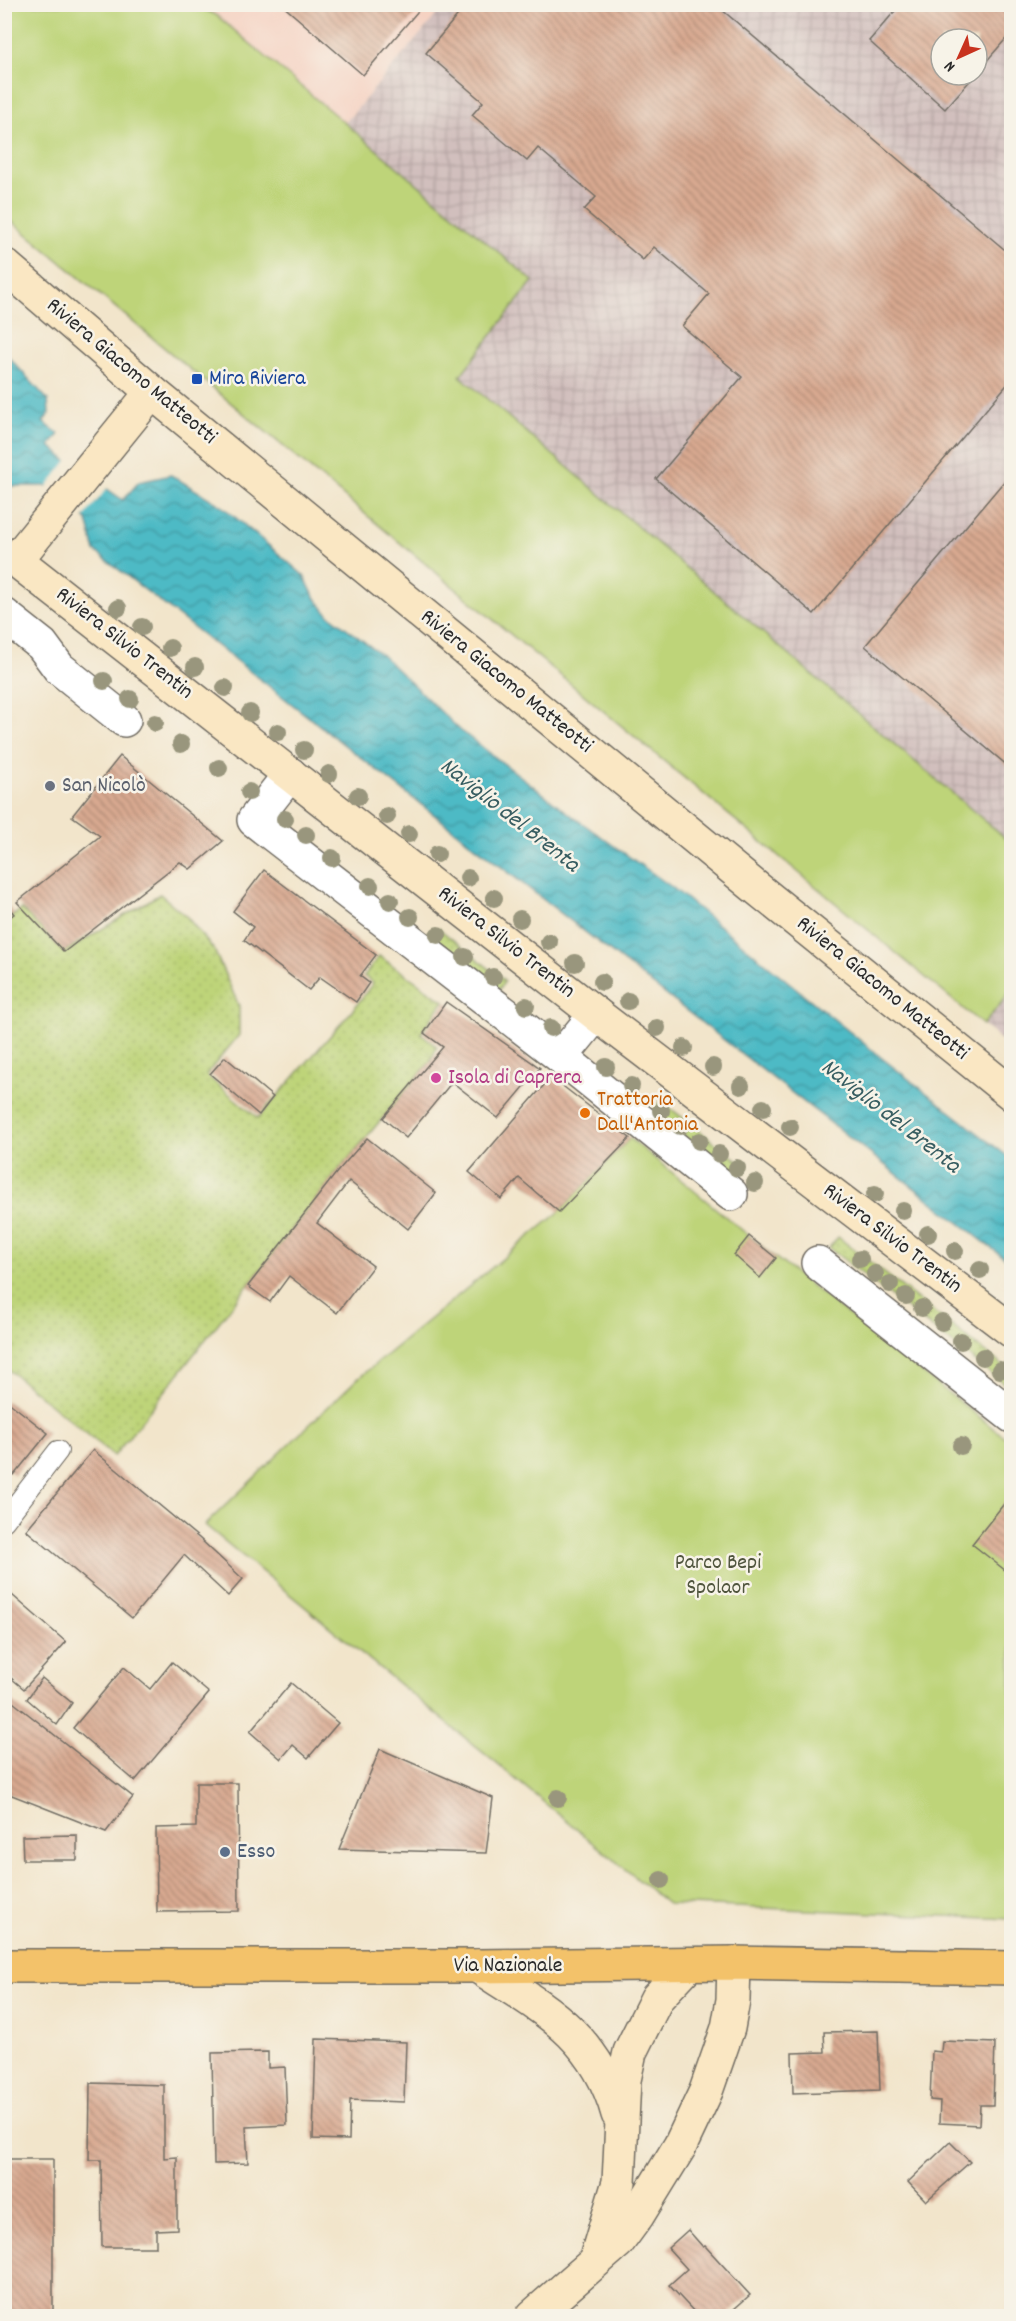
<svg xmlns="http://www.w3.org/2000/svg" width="1016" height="2321" font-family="Dekko,sans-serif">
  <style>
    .built { fill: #f5d2c2 }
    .industrial { fill: url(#industrial-grid); fill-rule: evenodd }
    .grass { fill: url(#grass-dots); stroke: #748052; stroke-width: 1.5 }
    .park { fill: #bed479; stroke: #748052; stroke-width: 1.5 }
    .water { fill: url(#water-waves); stroke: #3c7278; stroke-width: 1.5 }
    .pier { fill: #f2e5cb }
    .building { fill: url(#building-back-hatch) }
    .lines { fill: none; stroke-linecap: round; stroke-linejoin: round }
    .lane-casing { stroke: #716c63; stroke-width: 22 }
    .street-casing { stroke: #716c63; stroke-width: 36 }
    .secondary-casing { stroke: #716c63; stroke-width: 36 }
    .primary-casing { stroke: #716c63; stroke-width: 36 }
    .lane { stroke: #fff; stroke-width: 20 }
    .street { stroke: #fff; stroke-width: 33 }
    .secondary { stroke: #fae7c3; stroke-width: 33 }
    .primary { stroke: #f3c26a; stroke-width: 33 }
    .tree { fill: #99967d }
    .transit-dot { fill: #1a4fb4; stroke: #f7f3e8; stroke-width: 2 }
    .worship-dot { fill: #6b7280; stroke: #f7f3e8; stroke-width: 2 }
    .hotel-dot { fill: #d1479c; stroke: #f7f3e8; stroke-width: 2 }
    .food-dot { fill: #e8710a; stroke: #f7f3e8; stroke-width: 2 }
    .service-dot { fill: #5c6f8a; stroke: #f7f3e8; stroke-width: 2 }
    .labels { text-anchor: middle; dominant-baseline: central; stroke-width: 5; stroke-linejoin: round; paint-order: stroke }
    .street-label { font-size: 22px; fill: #2b2b2b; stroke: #f7f3e8 }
    .transit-label { font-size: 22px; fill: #164399; stroke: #f7f3e8; text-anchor: start }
    .worship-label { font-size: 22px; fill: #5b616d; stroke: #f7f3e8; text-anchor: start }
    .hotel-label { font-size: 22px; fill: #b23c85; stroke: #f7f3e8; text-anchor: start }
    .food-label { font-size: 22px; fill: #c56008; stroke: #f7f3e8; text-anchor: start }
    .park-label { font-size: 22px; fill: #50553e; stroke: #f7f3e8 }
    .service-label { font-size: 22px; fill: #4e5e75; stroke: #f7f3e8; text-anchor: start }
    .water-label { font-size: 24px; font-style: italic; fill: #375d61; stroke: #f7f3e8 }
  </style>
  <defs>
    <pattern id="industrial-grid" width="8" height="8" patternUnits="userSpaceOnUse" patternTransform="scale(1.5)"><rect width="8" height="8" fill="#d1bfbd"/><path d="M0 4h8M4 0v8" fill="none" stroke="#b4a4a3"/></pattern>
    <pattern id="grass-dots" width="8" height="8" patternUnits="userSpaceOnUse" patternTransform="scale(1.5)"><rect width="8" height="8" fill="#bed479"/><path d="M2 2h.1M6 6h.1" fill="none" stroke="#a3b669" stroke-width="1.8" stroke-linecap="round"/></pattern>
    <pattern id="water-waves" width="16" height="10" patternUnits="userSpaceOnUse" patternTransform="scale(1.5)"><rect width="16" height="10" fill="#4dbac5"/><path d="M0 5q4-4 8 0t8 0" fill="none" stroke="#4097a0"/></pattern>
    <pattern id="building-back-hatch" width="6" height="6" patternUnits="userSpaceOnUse" patternTransform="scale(1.5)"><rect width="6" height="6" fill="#d8a990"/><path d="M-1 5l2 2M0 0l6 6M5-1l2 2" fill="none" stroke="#af8a76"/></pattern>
  </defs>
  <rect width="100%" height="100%" fill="#f7f3e8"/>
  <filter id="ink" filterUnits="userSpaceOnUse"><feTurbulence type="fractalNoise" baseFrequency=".0167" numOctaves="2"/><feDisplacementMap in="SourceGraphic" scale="12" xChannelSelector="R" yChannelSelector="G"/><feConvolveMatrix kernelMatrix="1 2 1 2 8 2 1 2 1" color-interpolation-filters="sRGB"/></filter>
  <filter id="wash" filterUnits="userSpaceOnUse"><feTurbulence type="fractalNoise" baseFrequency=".008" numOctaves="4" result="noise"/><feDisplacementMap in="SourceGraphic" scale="24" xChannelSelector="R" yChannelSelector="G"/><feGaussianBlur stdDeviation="1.35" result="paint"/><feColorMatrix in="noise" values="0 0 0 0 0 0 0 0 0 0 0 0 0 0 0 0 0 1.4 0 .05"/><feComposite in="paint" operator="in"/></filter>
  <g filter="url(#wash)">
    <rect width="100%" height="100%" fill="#f2e5cb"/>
    <path class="built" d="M 195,5 L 445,5 L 345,123 L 216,15 Z"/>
    <g class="industrial">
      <path d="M 445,5 L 1011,5 L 1011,843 L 460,376 L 533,281 L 345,123 ZM 941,39 L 977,39 L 977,75 L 941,75 Z"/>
      <path d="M 1011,991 L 1011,1048 L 983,1025 Z"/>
    </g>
    <g class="grass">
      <path d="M 160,894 L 187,917 L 214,950 L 239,1006 L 239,1035 L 206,1075 L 258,1118 L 352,1011 L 373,983 L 364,976 L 379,956 L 444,1001 L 421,1033 L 437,1047 L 429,1063 L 337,1172 L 114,1456 L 5,1367 L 5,922 L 22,909 L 64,952 Z"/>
      <path d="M 438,928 L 505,981 L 498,991 L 430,939 Z"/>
      <path d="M 661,1101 L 746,1167 L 738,1177 L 652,1111 Z"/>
      <path d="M 838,1237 L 1011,1372 L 1011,1389 L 829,1248 Z"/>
    </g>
    <g class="park">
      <path d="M 4,5 L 195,5 L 216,15 L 533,281 L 460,376 L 1011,843 L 1011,991 L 983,1025 L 5,216 Z"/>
      <path d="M 630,1138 L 776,1258 L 1011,1442 L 1011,1919 L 668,1904 L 205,1525 L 355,1381 L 559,1212 Z"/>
    </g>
    <path class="water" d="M 4,352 L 48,400 L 49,414 L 43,422 L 59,434 L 50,446 L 67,461 L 123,500 L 139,482 L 171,475 L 222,506 L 287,561 L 304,576 L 314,596 L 328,614 L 383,656 L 461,731 L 575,818 L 673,888 L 883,1059 L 1011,1159 L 1011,1263 L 95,551 L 87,520 L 47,486 L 5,486 Z"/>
    <path class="pier" d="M 69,458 L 108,487 L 82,520 L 45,489 Z"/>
    <g id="blocks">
      <g class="building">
        <path d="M 281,4 L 424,4 L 363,75 Z"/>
        <path d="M 467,4 L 715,4 L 1011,255 L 1011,380 L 814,614 L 656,479 L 742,377 L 682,326 L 709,294 L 654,247 L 643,260 L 584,210 L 596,197 L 538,148 L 527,161 L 472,115 L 483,102 L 426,53 Z"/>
        <path d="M 901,4 L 1011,4 L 1011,33 L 977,72 L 977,39 L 941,39 L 941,75 L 975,75 L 945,109 L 869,41 Z"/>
        <path d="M 1011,473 L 1011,761 L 1008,766 L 865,646 Z"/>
        <path d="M 120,756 L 223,841 L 190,869 L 180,862 L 64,952 L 17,902 L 100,836 L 72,816 Z"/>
        <path d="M 264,870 L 376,955 L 360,976 L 369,983 L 356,1002 L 320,977 L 309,990 L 244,940 L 253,927 L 233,911 Z"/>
        <path d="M 4,902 L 14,914 L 4,922 Z"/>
        <path d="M 446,1002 L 540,1068 L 498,1118 L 452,1082 L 406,1138 L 383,1118 L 443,1047 L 424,1033 Z"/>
        <path d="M 225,1057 L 273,1097 L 259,1115 L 210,1074 Z"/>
        <path d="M 551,1077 L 630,1138 L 559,1212 L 519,1178 L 501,1199 L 469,1172 Z"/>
        <path d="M 367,1138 L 436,1193 L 408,1229 L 349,1181 L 317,1223 L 373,1266 L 337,1313 L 289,1276 L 270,1302 L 248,1286 L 337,1172 Z"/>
        <path d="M 749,1236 L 776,1258 L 760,1278 L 734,1255 Z"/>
        <path d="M 7,1401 L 48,1433 L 14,1475 L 4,1467 L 4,1404 Z"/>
        <path d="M 93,1450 L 199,1538 L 243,1579 L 228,1596 L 184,1555 L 132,1618 L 26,1530 Z"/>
        <path d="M 1011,1495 L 1011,1575 L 972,1544 Z"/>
        <path d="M 12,1595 L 66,1642 L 24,1689 L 4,1672 L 4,1604 Z"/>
        <path d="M 172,1662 L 209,1693 L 135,1781 L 73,1728 L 124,1667 L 150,1689 Z"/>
        <path d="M 42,1678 L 72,1703 L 57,1725 L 27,1699 Z"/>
        <path d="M 291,1683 L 338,1723 L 308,1758 L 293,1745 L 281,1759 L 250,1732 Z"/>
        <path d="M 4,1695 L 133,1797 L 106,1832 L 4,1792 Z"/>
        <path d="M 380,1749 L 493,1798 L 486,1853 L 339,1849 Z"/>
        <path d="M 196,1783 L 238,1783 L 239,1911 L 157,1912 L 156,1828 L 196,1827 Z"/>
        <path d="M 77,1835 L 77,1860 L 23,1860 L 22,1836 Z"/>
        <path d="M 878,2031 L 880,2090 L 793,2093 L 792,2053 L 825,2052 L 824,2032 Z"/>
        <path d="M 316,2039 L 406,2042 L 404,2102 L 350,2100 L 349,2140 L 313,2139 Z"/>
        <path d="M 942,2041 L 995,2043 L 993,2105 L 980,2105 L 979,2125 L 939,2123 L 940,2101 L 930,2100 L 932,2051 L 941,2052 Z"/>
        <path d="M 268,2052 L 268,2068 L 285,2067 L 287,2125 L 246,2127 L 248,2163 L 214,2164 L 212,2053 Z"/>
        <path d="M 90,2083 L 164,2085 L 164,2158 L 177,2157 L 177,2229 L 156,2230 L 156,2247 L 102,2247 L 101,2160 L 89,2160 Z"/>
        <path d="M 950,2142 L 970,2162 L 926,2201 L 908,2182 Z"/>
        <rect x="4" y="2159" width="49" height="155"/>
        <path d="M 688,2230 L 703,2247 L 705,2246 L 750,2295 L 726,2316 L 698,2316 L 669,2285 L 687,2269 L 668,2248 Z"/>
      </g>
    </g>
  </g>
  <g filter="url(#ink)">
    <use href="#blocks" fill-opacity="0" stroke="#716c63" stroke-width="1.5"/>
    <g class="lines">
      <defs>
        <path id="lane" d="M 4,1521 L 58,1451"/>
        <g id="street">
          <path d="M 4,615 L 42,645 L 59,668 L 124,720"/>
          <path d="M 290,774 L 254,820 L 561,1057 L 731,1194"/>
          <path d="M 561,1057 L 596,1014"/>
          <path d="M 818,1263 L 1012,1416"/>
        </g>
        <g id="secondary">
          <path d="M 4,265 L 152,392 L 754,886 L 1012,1094"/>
          <path d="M 152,392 L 16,560 L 596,1014 L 1012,1331"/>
          <path d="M 477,1966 C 542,2008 596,2034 618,2114"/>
          <path d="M 597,2255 L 619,2182 L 624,2080 L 630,2052 L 657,1998 L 689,1964"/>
          <path d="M 533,2316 L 618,2242 L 637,2216 L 680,2146 L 706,2091 L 728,2028 L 733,2000 L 734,1963"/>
        </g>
        <path id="primary" d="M 4,1966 L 477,1966 L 734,1963 L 1012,1968"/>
      </defs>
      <use href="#lane" class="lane-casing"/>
      <use href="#street" class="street-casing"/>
      <use href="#secondary" class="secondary-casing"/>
      <use href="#primary" class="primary-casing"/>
      <use href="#lane" class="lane"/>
      <use href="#street" class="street"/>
      <use href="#secondary" class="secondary"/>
      <use href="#primary" class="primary"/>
    </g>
    <g class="tree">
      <circle cx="118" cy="608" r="9"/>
      <circle cx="142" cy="627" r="9"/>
      <circle cx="170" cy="648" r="9"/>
      <circle cx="195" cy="667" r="9"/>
      <circle cx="104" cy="681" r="9"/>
      <circle cx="225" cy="688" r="9"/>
      <circle cx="130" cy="699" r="9"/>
      <circle cx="250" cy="713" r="9"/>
      <circle cx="155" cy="723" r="9"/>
      <circle cx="278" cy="732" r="9"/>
      <circle cx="181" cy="744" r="9"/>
      <circle cx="304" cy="750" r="9"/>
      <circle cx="219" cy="768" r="9"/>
      <circle cx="329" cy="774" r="9"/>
      <circle cx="249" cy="792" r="9"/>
      <circle cx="358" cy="796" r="9"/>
      <circle cx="387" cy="816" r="9"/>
      <circle cx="285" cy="819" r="9"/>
      <circle cx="409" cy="834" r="9"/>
      <circle cx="306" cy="835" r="9"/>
      <circle cx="437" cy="854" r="9"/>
      <circle cx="332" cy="858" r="9"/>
      <circle cx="468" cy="878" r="9"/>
      <circle cx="370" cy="886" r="9"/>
      <circle cx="494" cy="898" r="9"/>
      <circle cx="390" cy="901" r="9"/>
      <circle cx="410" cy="917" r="9"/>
      <circle cx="520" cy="919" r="9"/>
      <circle cx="438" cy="935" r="9"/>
      <circle cx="549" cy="942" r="9"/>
      <circle cx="465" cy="957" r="9"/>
      <circle cx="575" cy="963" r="9"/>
      <circle cx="493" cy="977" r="9"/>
      <circle cx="602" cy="982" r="9"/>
      <circle cx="628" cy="1001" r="9"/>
      <circle cx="526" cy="1006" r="9"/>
      <circle cx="551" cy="1028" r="9"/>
      <circle cx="657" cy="1028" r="9"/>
      <circle cx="684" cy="1048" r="9"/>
      <circle cx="606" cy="1067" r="9"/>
      <circle cx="713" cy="1067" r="9"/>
      <circle cx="631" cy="1086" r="9"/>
      <circle cx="741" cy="1086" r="9"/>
      <circle cx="763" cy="1108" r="9"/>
      <circle cx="661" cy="1111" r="9"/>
      <circle cx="680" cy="1126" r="9"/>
      <circle cx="790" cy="1127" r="9"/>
      <circle cx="699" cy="1141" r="9"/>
      <circle cx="719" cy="1154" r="9"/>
      <circle cx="737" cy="1168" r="9"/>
      <circle cx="755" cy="1183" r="9"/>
      <circle cx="875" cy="1194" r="9"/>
      <circle cx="903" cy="1211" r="9"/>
      <circle cx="928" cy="1234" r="9"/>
      <circle cx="955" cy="1251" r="9"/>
      <circle cx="860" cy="1259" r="9"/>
      <circle cx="980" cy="1270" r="9"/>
      <circle cx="875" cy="1274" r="9"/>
      <circle cx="890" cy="1284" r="9"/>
      <circle cx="906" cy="1296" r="9"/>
      <circle cx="922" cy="1308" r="9"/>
      <circle cx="942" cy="1322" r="9"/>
      <circle cx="961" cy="1341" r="9"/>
      <circle cx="983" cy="1357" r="9"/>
      <circle cx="1000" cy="1370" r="9"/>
      <circle cx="961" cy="1446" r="9"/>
      <circle cx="558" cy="1798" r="9"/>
      <circle cx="661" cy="1880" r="9"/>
    </g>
  </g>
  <rect class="transit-dot" x="191" y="373" width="12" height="12" rx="3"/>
  <circle class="worship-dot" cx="50" cy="786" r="6"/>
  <circle class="hotel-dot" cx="436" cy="1078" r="6"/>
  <circle class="food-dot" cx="585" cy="1113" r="6"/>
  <circle class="service-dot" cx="225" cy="1852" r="6"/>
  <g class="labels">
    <g class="street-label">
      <text transform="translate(131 372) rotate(40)">Riviera Giacomo Matteotti</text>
      <text transform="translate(124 644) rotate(38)">Riviera Silvio Trentin</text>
      <text transform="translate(506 682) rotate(39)">Riviera Giacomo Matteotti</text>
      <text transform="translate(506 943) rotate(38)">Riviera Silvio Trentin</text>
      <text transform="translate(882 989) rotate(39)">Riviera Giacomo Matteotti</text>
      <text transform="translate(892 1239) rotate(37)">Riviera Silvio Trentin</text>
      <text x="508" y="1966">Via Nazionale</text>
    </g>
    <g class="transit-label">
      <text x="209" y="379">Mira Riviera</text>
    </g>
    <g class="worship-label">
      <text x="62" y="786">San Nicolò</text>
    </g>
    <g class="hotel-label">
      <text x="448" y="1078">Isola di Caprera</text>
    </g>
    <g class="food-label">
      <text x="597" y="1100">Trattoria<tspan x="597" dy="25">Dall'Antonia</tspan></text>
    </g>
    <g class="park-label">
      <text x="718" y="1563">Parco Bepi<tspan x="718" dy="25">Spolaor</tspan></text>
    </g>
    <g class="service-label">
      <text x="237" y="1852">Esso</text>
    </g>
    <g class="water-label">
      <text transform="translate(509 816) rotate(38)">Naviglio del Brenta</text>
      <text transform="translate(890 1117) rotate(38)">Naviglio del Brenta</text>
    </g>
  </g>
  <rect width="1016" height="2321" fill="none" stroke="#f7f3e8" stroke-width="24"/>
  <g transform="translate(959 57) rotate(225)"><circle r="28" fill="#f7f3e8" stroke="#a5a39c" stroke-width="1.5"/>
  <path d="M0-4.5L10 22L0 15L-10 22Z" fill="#c8321e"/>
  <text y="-9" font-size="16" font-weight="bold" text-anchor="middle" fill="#2b2b2b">N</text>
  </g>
</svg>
